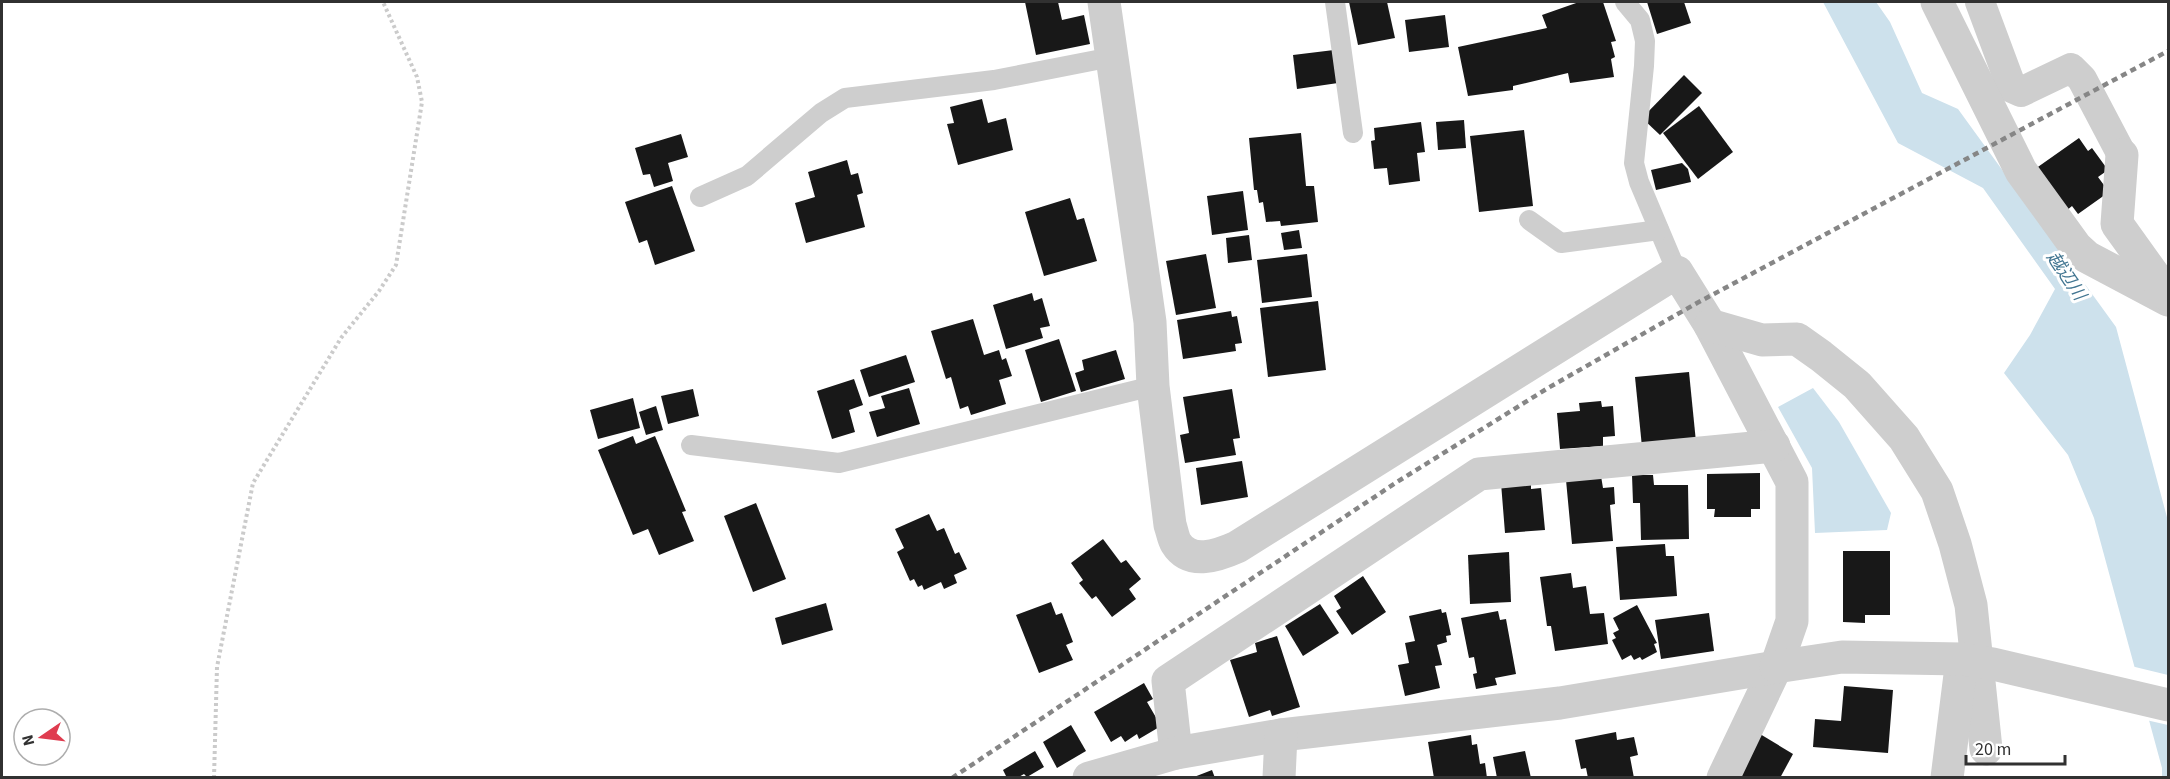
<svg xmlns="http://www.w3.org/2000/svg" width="2170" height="779" font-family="'Source Sans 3','Noto Sans JP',sans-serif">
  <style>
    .water { fill: #cde1ec }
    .pier { fill: #fff }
    .building { fill: #181818 }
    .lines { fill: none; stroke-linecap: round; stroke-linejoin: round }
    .path { stroke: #cbcbcb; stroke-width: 4; stroke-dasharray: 3 3; stroke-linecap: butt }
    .service { stroke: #cecece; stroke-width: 20 }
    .pedestrian { stroke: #cecece; stroke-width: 30 }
    .minor { stroke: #cecece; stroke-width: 33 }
    .tertiary { stroke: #cecece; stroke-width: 33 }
    .rail { stroke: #868686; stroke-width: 4.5; stroke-dasharray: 6 4.5; stroke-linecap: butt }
    .labels { text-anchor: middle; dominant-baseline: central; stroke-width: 6; stroke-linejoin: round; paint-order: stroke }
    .water-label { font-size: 18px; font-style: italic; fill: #417591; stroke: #fff }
  </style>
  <rect width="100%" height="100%" fill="#fff"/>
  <g class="water">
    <path d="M 1823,2 L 1876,2 L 1890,22 L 1922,93 L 1958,109 L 2116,327 L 2168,521 L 2168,777 L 2162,777 L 2162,768 L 2094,518 L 2068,455 L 2004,373 L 2030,335 L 2055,289 L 1983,188 L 1898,143 Z"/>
    <path d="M 1813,388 L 1839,422 L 1891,513 L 1887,530 L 1815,533 L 1812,468 L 1778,407 Z"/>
  </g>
  <path class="pier" d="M 2131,666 L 2168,675 L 2168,725 L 2146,720 Z"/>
  <g class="building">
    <path d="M 1025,2 L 1058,2 L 1062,20 L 1084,15 L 1090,44 L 1036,55 Z"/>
    <path d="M 1349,2 L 1387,2 L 1395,38 L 1358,45 Z"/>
    <path d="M 1579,2 L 1603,2 L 1616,41 L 1611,42 L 1615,57 L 1611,59 L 1614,77 L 1570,83 L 1568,73 L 1513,86 L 1513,90 L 1468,96 L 1458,47 L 1547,28 L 1542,15 Z"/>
    <path d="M 1647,2 L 1684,2 L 1691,23 L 1657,34 Z"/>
    <path d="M 1445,15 L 1449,47 L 1409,52 L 1405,20 Z"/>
    <path d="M 1334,50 L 1338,83 L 1297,89 L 1293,55 Z"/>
    <path d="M 1684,75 L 1702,93 L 1660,135 L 1642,118 Z"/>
    <path d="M 982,99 L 988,123 L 1006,118 L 1013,150 L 958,165 L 947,124 L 954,123 L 950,107 Z"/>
    <path d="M 1699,106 L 1733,152 L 1698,179 L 1663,133 Z"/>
    <path d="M 1464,120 L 1466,148 L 1438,150 L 1436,122 Z"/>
    <path d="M 1421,122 L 1425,152 L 1417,153 L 1420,181 L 1389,185 L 1387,168 L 1374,169 L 1371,141 L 1375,140 L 1374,128 Z"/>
    <path d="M 1524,130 L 1533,206 L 1479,212 L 1470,136 Z"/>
    <path d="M 1301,133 L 1306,186 L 1314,186 L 1318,222 L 1281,226 L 1280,221 L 1266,222 L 1263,202 L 1259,203 L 1257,190 L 1254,190 L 1249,138 Z"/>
    <path d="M 681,134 L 688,157 L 668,163 L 673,181 L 654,187 L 650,174 L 643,175 L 635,148 Z"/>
    <path d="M 2079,138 L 2088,151 L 2092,148 L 2108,170 L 2098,177 L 2109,192 L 2078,214 L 2072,206 L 2066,211 L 2035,169 Z"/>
    <path d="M 847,160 L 851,175 L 858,173 L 863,193 L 857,195 L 865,227 L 806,243 L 795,203 L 815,197 L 808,172 Z"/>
    <path d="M 1682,163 L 1688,169 L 1691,182 L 1656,190 L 1651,170 Z"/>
    <path d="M 672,186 L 695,251 L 655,265 L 647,240 L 639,243 L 625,202 Z"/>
    <path d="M 1243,191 L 1248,230 L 1212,235 L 1207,196 Z"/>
    <path d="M 1070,198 L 1077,220 L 1084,218 L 1097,261 L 1044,276 L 1025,212 Z"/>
    <path d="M 1299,230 L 1302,248 L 1284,250 L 1281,233 Z"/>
    <path d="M 1249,235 L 1252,260 L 1228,263 L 1226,238 Z"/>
    <path d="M 1206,254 L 1216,308 L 1176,315 L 1166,261 Z"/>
    <path d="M 1307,254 L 1312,297 L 1262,303 L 1257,260 Z"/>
    <path d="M 1032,293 L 1034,301 L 1042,298 L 1050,326 L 1040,328 L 1043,338 L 1006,349 L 993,305 Z"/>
    <path d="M 1318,301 L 1326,370 L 1268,377 L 1260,308 Z"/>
    <path d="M 1231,311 L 1232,317 L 1237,316 L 1242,343 L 1235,344 L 1236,351 L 1183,359 L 1177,320 Z"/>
    <path d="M 973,319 L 984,355 L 999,350 L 1002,360 L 1006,358 L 1012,376 L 999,380 L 1006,404 L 971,415 L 968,406 L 960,409 L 951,377 L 946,379 L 931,331 Z"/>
    <path d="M 1059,339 L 1076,391 L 1041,402 L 1025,350 Z"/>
    <path d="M 1116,350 L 1125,379 L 1081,392 L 1075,373 L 1084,370 L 1082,360 Z"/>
    <path d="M 906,355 L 915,382 L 869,397 L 860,370 Z"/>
    <path d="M 1689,372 L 1696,442 L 1642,447 L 1635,377 Z"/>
    <path d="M 854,379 L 863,405 L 849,410 L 855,432 L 832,439 L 817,391 Z"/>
    <path d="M 909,388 L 920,424 L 877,437 L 869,412 L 885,408 L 881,396 Z"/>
    <path d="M 693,389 L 699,416 L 668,424 L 661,396 Z"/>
    <path d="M 1232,389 L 1240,438 L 1233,439 L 1236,455 L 1185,463 L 1180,435 L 1189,433 L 1183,397 Z"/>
    <path d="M 633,398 L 640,428 L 598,439 L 590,410 Z"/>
    <path d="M 1601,401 L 1602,407 L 1613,406 L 1615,436 L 1603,437 L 1603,446 L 1560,449 L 1557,413 L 1580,411 L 1579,403 Z"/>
    <path d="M 656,406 L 663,430 L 646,435 L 639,412 Z"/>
    <path d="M 633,436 L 636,444 L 655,436 L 686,511 L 682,512 L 694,541 L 659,555 L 648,529 L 633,535 L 598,450 Z"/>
    <path d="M 1242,461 L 1248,497 L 1201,505 L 1196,468 Z"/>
    <path d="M 1760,473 L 1760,509 L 1751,509 L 1751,517 L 1714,517 L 1715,509 L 1707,509 L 1707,474 Z"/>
    <path d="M 1632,475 L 1653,475 L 1654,485 L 1688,485 L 1689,539 L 1641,540 L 1640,503 L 1633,503 Z"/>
    <path d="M 1601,476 L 1603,488 L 1614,487 L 1615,504 L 1610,505 L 1613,541 L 1572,544 L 1566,480 Z"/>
    <path d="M 1531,481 L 1531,489 L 1541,488 L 1545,530 L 1505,533 L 1501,483 Z"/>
    <path d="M 756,503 L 786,579 L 753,592 L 724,516 Z"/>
    <path d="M 929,514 L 937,531 L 944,528 L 955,554 L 959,552 L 967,569 L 954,575 L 957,583 L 944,589 L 941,582 L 924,590 L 922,585 L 918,587 L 914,579 L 910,581 L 897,552 L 904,548 L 895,529 Z"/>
    <path d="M 1103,539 L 1121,563 L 1126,560 L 1141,579 L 1129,589 L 1136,599 L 1112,617 L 1096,596 L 1092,599 L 1079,583 L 1083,580 L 1071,563 Z"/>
    <path d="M 1665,544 L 1666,556 L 1674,556 L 1677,596 L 1620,600 L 1616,547 Z"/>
    <path d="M 1843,551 L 1890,551 L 1890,615 L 1865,615 L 1865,623 L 1843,622 Z"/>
    <path d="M 1509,552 L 1511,602 L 1470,604 L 1468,555 Z"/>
    <path d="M 1571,573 L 1573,588 L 1586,586 L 1590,614 L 1604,613 L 1608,644 L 1555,651 L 1551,626 L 1547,626 L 1540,577 Z"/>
    <path d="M 1363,576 L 1386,612 L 1352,635 L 1336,611 L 1341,608 L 1334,596 Z"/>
    <path d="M 1051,602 L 1056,615 L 1062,613 L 1073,642 L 1066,645 L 1073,660 L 1039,673 L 1016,615 Z"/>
    <path d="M 826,603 L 833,630 L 782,645 L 775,618 Z"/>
    <path d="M 1320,604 L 1339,633 L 1303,656 L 1285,626 Z"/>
    <path d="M 1637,605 L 1657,643 L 1654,644 L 1657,652 L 1642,660 L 1640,657 L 1634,660 L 1631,655 L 1622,660 L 1612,640 L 1616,638 L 1613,633 L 1619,630 L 1613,618 Z"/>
    <path d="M 1441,609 L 1442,613 L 1446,612 L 1451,635 L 1446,636 L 1447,642 L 1437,645 L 1442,665 L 1435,666 L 1440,688 L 1405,696 L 1398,665 L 1409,663 L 1405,643 L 1415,641 L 1409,616 Z"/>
    <path d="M 1498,611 L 1500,620 L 1506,619 L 1516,674 L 1495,678 L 1497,685 L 1476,689 L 1473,674 L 1477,673 L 1474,657 L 1469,658 L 1461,618 Z"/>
    <path d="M 1709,613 L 1714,651 L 1661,659 L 1655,620 Z"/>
    <path d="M 1277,636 L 1300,707 L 1272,716 L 1270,710 L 1249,717 L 1230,660 L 1257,652 L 1255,643 Z"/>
    <path d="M 1144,683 L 1153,699 L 1147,702 L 1161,726 L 1139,739 L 1137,734 L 1125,742 L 1121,736 L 1111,742 L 1094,712 Z"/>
    <path d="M 1844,686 L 1893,690 L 1888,753 L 1813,747 L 1815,719 L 1841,721 Z"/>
    <path d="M 1071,725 L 1086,751 L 1057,768 L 1043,742 Z"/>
    <path d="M 1616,732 L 1617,740 L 1634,737 L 1638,755 L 1630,757 L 1634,778 L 1588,778 L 1586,768 L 1581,769 L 1575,740 Z"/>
    <path d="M 1760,734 L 1793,754 L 1780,778 L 1734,778 Z"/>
    <path d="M 1471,735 L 1472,745 L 1477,744 L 1480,764 L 1485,763 L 1487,778 L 1434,778 L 1428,742 Z"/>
    <path d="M 1035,751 L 1044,767 L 1027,777 L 1024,774 L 1017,778 L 1007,778 L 1003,770 Z"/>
    <path d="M 1525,751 L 1531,778 L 1497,778 L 1493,757 Z"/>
    <path d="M 1212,770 L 1215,778 L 1194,778 L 1194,777 Z"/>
  </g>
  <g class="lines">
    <path class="path" d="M 214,778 L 217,667 L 253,483 L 341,338 L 379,291 L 396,265 L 422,102 L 417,77 L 383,2"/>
    <g class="service">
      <path d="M 1335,2 L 1353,133"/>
      <path d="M 1625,2 L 1640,20 L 1645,41 L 1644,66 L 1634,163 L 1639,182 L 1677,272"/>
      <path d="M 700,197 L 747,176 L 821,113 L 845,98 L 994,80 L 1112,57"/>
      <path d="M 1529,220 L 1561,243 L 1659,230"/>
      <path d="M 691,445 L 839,463 L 1153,386"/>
    </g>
    <path class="pedestrian" d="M 1980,2 L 2012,88 L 2021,92 L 2071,68 L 2082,79 L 2122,155"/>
    <g class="minor">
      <path d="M 1104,2 L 1150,322 L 1153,386 L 1170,525 C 1172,530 1173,538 1176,543 C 1190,566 1219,555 1237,547 L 1677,272 L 1710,325 L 1792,482 L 1792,621 L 1776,667 L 1723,778"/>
      <path d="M 1937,2 L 2021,171 L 2076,247 L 2087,257 L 2168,300"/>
      <path d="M 2122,155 L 2117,224 L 2168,295"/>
      <path d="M 1710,325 L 1762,340 L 1797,339 L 1821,356 L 1857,385 L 1904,438 L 1937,491 L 1955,544 L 1971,605 L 1986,749"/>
      <path d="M 1176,753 L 1168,681 L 1479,474 L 1774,446"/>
      <path d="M 1089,778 L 1176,753 L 1281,735 L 1560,703 L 1776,667"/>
      <path d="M 1279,778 L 1281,735"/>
      <path d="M 1947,778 L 1962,659"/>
    </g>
    <path class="tertiary" d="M 1776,667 L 1842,657 L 1962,659 L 1993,664 L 2168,705"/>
    <path class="rail" d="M 952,778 L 1397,482 L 1548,388 L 1697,303 L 2168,51"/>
  </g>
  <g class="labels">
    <g class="water-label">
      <text transform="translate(2066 276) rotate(56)">越辺川</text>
    </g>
  </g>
  <rect width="2170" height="779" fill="none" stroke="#313131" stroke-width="6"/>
  <g transform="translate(42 737) rotate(256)"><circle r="28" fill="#ffffff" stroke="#adadad" stroke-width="1.5"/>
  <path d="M0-4.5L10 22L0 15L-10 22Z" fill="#df3c4f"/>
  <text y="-9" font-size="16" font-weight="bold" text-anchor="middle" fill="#313131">N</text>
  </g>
  <path d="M1966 755v9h99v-9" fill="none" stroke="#313131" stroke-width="3"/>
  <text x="1975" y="755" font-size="18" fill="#313131" stroke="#ffffff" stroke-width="4.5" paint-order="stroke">20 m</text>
</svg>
